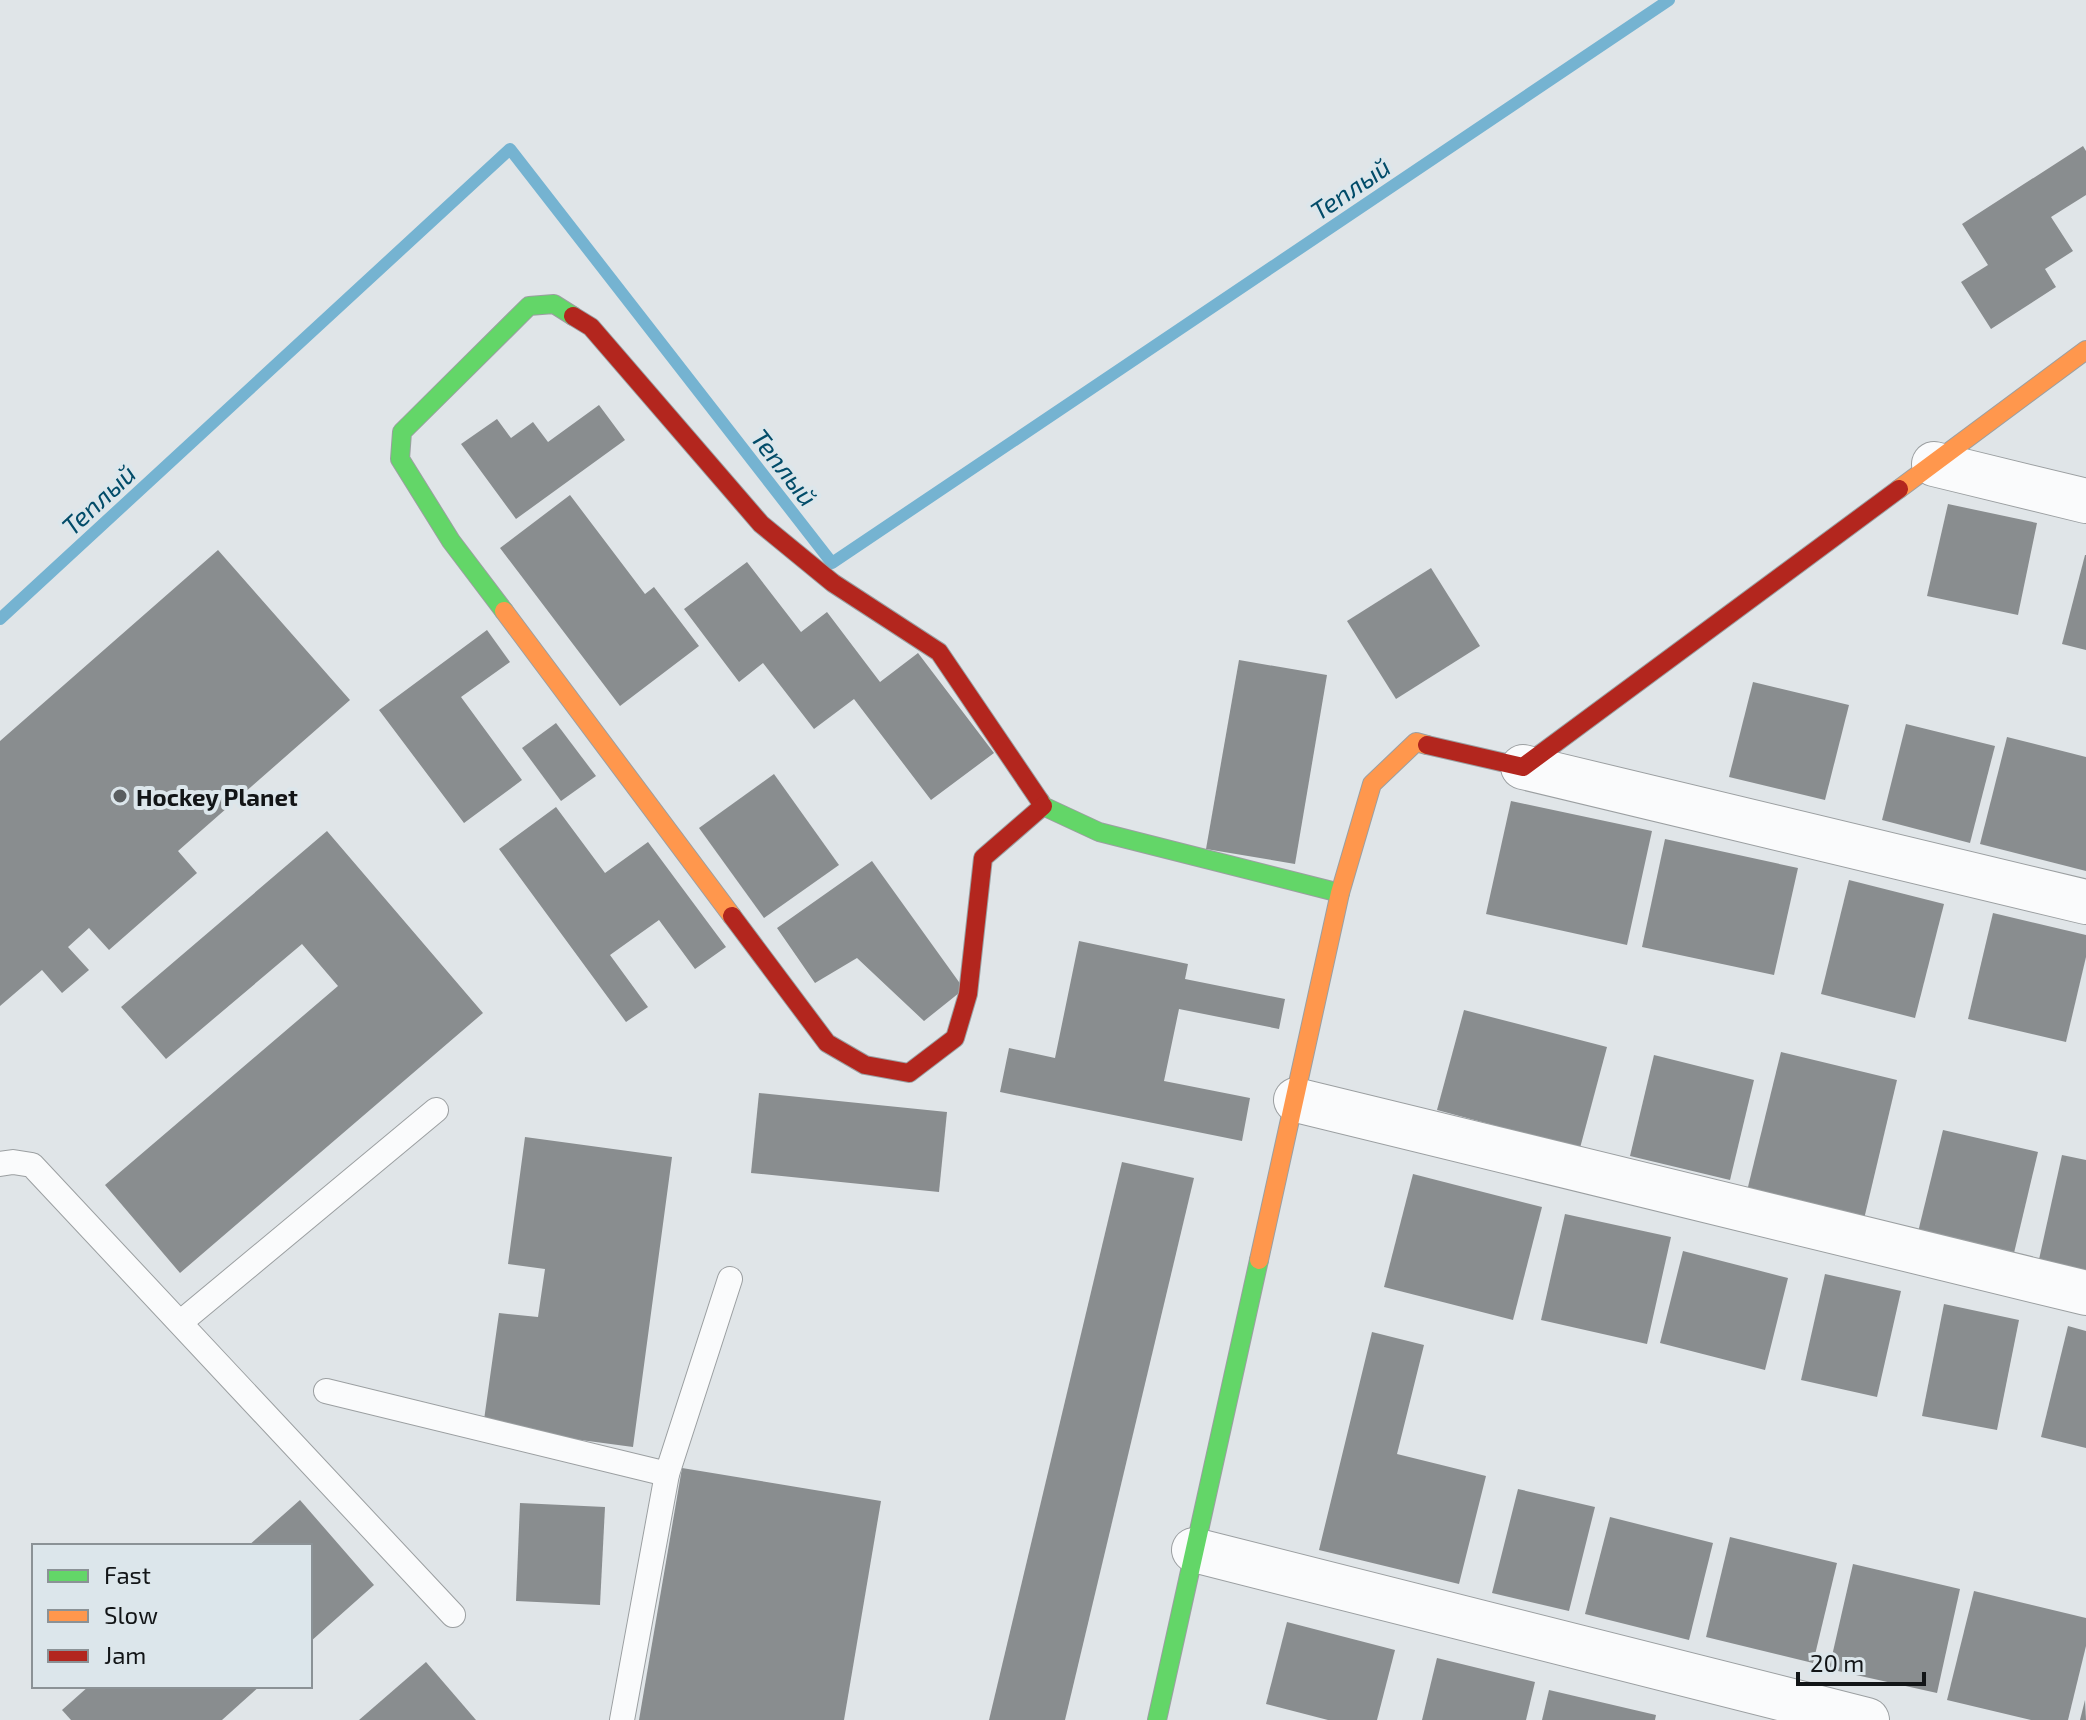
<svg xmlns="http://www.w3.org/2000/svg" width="2086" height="1720" font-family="'Exo 2',sans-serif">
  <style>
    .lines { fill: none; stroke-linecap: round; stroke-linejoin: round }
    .stream { stroke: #75b3d1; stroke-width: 12 }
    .building { fill: #898d8f }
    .lane-casing { stroke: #9b9fa1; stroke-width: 26 }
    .street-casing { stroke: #9b9fa1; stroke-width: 46 }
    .fast-casing { stroke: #9b9fa1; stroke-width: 20 }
    .slow-casing { stroke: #9b9fa1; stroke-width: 20 }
    .jam-casing { stroke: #9b9fa1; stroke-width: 20 }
    .lane { stroke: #fafbfc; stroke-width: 24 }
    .street { stroke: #fafbfc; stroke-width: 44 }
    .fast { stroke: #63d668; stroke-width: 18 }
    .slow { stroke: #ff974d; stroke-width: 18 }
    .jam { stroke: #b3261e; stroke-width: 18 }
    .poi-dot { fill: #5a5e60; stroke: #dce6eb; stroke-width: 3 }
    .labels { text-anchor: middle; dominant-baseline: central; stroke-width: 8; stroke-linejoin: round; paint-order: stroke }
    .poi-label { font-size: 24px; font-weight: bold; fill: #121517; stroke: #dce6eb; text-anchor: start }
    .water-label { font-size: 26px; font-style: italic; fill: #024c69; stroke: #dce6eb }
  </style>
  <rect width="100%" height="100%" fill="#e0e5e8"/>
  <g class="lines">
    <path class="stream" d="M 0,619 L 510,149 L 832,563 L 1669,0"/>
  </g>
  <g class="building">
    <path d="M 2083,146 L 2086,151 L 2086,195 L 2051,217 L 2073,251 L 2045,269 L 2056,287 L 1991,329 L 1961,282 L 1988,265 L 1962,224 Z"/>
    <path d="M 599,405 L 625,440 L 516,519 L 461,444 L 497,419 L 511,438 L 533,422 L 548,442 Z"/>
    <path d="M 570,495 L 645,594 L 654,587 L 699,646 L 620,706 L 500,548 Z"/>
    <path d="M 1948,504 L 2037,523 L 2018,615 L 1927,596 Z"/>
    <path d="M 218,550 L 350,700 L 178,851 L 197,873 L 109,950 L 89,928 L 68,947 L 89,970 L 62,993 L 42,970 L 0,1006 L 0,741 Z"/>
    <path d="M 2085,555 L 2086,555 L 2086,650 L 2062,644 Z"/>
    <path d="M 747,562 L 801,632 L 827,612 L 880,682 L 918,653 L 994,753 L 931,800 L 854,699 L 814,729 L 763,663 L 739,682 L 684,609 Z"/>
    <path d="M 1431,568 L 1480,646 L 1396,699 L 1347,621 Z"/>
    <path d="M 487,630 L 510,662 L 461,697 L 522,780 L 464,823 L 379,710 Z"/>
    <path d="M 1239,660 L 1327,675 L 1295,864 L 1206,849 Z"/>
    <path d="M 1753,682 L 1849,705 L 1825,800 L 1729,777 Z"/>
    <path d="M 556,723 L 596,776 L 561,801 L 522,748 Z"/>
    <path d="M 1906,724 L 1995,746 L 1970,843 L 1882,820 Z"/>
    <path d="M 2007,737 L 2086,757 L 2086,871 L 1980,844 Z"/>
    <path d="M 774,774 L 839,865 L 764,918 L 699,828 Z"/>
    <path d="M 1511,801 L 1652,831 L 1627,945 L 1486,914 Z"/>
    <path d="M 556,807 L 605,873 L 648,842 L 726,947 L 695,969 L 659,920 L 610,955 L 648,1007 L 626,1022 L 499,849 Z"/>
    <path d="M 327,831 L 483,1013 L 180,1273 L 105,1185 L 338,986 L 302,944 L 166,1059 L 121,1007 Z"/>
    <path d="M 1665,839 L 1798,868 L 1774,975 L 1642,947 Z"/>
    <path d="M 872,861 L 964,989 L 924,1021 L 857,958 L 815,983 L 777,928 Z"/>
    <path d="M 1849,880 L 1944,904 L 1915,1018 L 1821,994 Z"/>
    <path d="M 1993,913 L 2086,935 L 2086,957 L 2066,1042 L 1968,1019 Z"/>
    <path d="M 1079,941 L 1188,964 L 1185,979 L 1285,999 L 1279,1029 L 1179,1009 L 1164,1081 L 1250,1098 L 1242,1141 L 1000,1092 L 1009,1048 L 1055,1058 Z"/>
    <path d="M 1464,1010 L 1607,1047 L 1580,1148 L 1437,1110 Z"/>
    <path d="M 1781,1052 L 1897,1080 L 1864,1219 L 1747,1191 Z"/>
    <path d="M 1654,1055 L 1754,1080 L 1730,1180 L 1630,1156 Z"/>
    <path d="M 759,1093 L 947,1112 L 939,1192 L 751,1173 Z"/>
    <path d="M 1943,1130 L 2038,1152 L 2014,1253 L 1918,1232 Z"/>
    <path d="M 525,1137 L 672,1157 L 633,1447 L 483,1427 L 499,1313 L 538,1317 L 545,1269 L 508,1264 Z"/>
    <path d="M 2062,1155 L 2086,1160 L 2086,1274 L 2038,1264 Z"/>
    <path d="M 1122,1162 L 1194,1178 L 1065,1720 L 989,1720 Z"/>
    <path d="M 1413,1174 L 1542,1207 L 1513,1320 L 1384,1287 Z"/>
    <path d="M 1565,1214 L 1671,1237 L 1647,1344 L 1541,1320 Z"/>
    <path d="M 1683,1251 L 1788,1278 L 1765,1370 L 1660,1343 Z"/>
    <path d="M 1825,1274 L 1901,1291 L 1877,1397 L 1801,1380 Z"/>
    <path d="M 1944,1304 L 2019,1320 L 1997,1430 L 1922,1416 Z"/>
    <path d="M 2068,1326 L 2086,1331 L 2086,1448 L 2041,1437 Z"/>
    <path d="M 1372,1332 L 1424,1345 L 1397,1454 L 1486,1476 L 1459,1584 L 1319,1550 Z"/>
    <path d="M 682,1468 L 881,1501 L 844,1720 L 639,1720 Z"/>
    <path d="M 1518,1489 L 1595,1507 L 1569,1611 L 1492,1593 Z"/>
    <path d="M 300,1500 L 374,1585 L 310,1642 L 310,1546 L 248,1546 Z"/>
    <path d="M 520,1503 L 605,1507 L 600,1605 L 516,1601 Z"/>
    <path d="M 1610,1517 L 1713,1543 L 1689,1640 L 1585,1614 Z"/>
    <path d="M 1730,1537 L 1837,1563 L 1813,1663 L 1706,1637 Z"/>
    <path d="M 1853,1564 L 1960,1589 L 1937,1693 L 1829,1669 Z"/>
    <path d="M 1974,1591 L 2086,1618 L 2086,1646 L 2068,1720 L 2031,1720 L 1947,1700 Z"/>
    <path d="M 1287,1622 L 1395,1650 L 1377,1720 L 1328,1720 L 1266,1704 Z"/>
    <path d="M 1437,1658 L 1535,1682 L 1526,1720 L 1422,1720 Z"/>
    <path d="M 426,1662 L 476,1720 L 359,1720 Z"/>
    <path d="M 89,1686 L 260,1686 L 222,1720 L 71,1720 L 62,1710 Z"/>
    <path d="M 1549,1690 L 1656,1715 L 1655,1720 L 1542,1720 Z"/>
    <path d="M 2085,1700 L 2086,1720 L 2080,1720 Z"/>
  </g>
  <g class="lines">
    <defs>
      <g id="lane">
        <path d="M 0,1164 L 13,1162 L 32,1165 L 453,1615"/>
        <path d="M 181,1322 L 436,1110"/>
        <path d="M 326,1391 L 667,1474"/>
        <path d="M 622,1720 L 667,1474 L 730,1279"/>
      </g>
      <g id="street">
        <path d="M 1934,464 L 2086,501"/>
        <path d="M 1523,767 L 2086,902"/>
        <path d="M 1296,1100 L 2086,1293"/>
        <path d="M 1194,1550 L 1867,1720"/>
      </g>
      <g id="fast">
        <path d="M 504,611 L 451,541 L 400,459 L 402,432 L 529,306 L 554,304 L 573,316"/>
        <path d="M 1040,801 L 1043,806 L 1099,832 L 1340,893"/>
        <path d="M 1157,1720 L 1259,1260"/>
      </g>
      <g id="slow">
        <path d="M 1899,489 L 2086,350"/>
        <path d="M 504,611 L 732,916"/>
        <path d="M 1259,1260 L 1340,893 L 1372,784 L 1416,742 L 1427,745"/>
      </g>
      <g id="jam">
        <path d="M 573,316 L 591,327 L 761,524 L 833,583 L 939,652 L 1040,801"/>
        <path d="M 1427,745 L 1523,767 L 1899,489"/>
        <path d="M 732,916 L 827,1043 L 865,1065 L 909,1073 L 955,1038 L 968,994 L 983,858 L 1043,806"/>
      </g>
    </defs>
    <use href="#lane" class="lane-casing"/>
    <use href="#street" class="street-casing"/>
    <use href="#fast" class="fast-casing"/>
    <use href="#slow" class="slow-casing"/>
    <use href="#jam" class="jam-casing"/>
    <use href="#lane" class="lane"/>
    <use href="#street" class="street"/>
    <use href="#fast" class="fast"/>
    <use href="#slow" class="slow"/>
    <use href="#jam" class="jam"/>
  </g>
  <circle class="poi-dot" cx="120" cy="796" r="8"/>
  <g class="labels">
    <g class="poi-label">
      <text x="136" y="796">Hockey Planet</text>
    </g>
    <g class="water-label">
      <text transform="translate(1350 188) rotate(-34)">Теплый</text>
      <text transform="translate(785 467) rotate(52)">Теплый</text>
      <text transform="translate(98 499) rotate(-43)">Теплый</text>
    </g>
  </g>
  <rect x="32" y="1544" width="280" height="144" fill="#dce6eb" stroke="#8b9296" stroke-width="2"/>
  <rect x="48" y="1570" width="40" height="12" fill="#63d668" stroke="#8b9296" stroke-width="2"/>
  <text x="104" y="1584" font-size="24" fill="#121517">Fast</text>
  <rect x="48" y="1610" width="40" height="12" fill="#ff974d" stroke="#8b9296" stroke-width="2"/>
  <text x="104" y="1624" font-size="24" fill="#121517">Slow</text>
  <rect x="48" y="1650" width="40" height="12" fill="#b3261e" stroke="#8b9296" stroke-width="2"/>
  <text x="104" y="1664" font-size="24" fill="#121517">Jam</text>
  <path d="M1798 1672v12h126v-12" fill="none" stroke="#121517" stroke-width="4"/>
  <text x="1810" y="1672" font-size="24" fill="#121517" stroke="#dce6eb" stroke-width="6" paint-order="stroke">20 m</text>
</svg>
